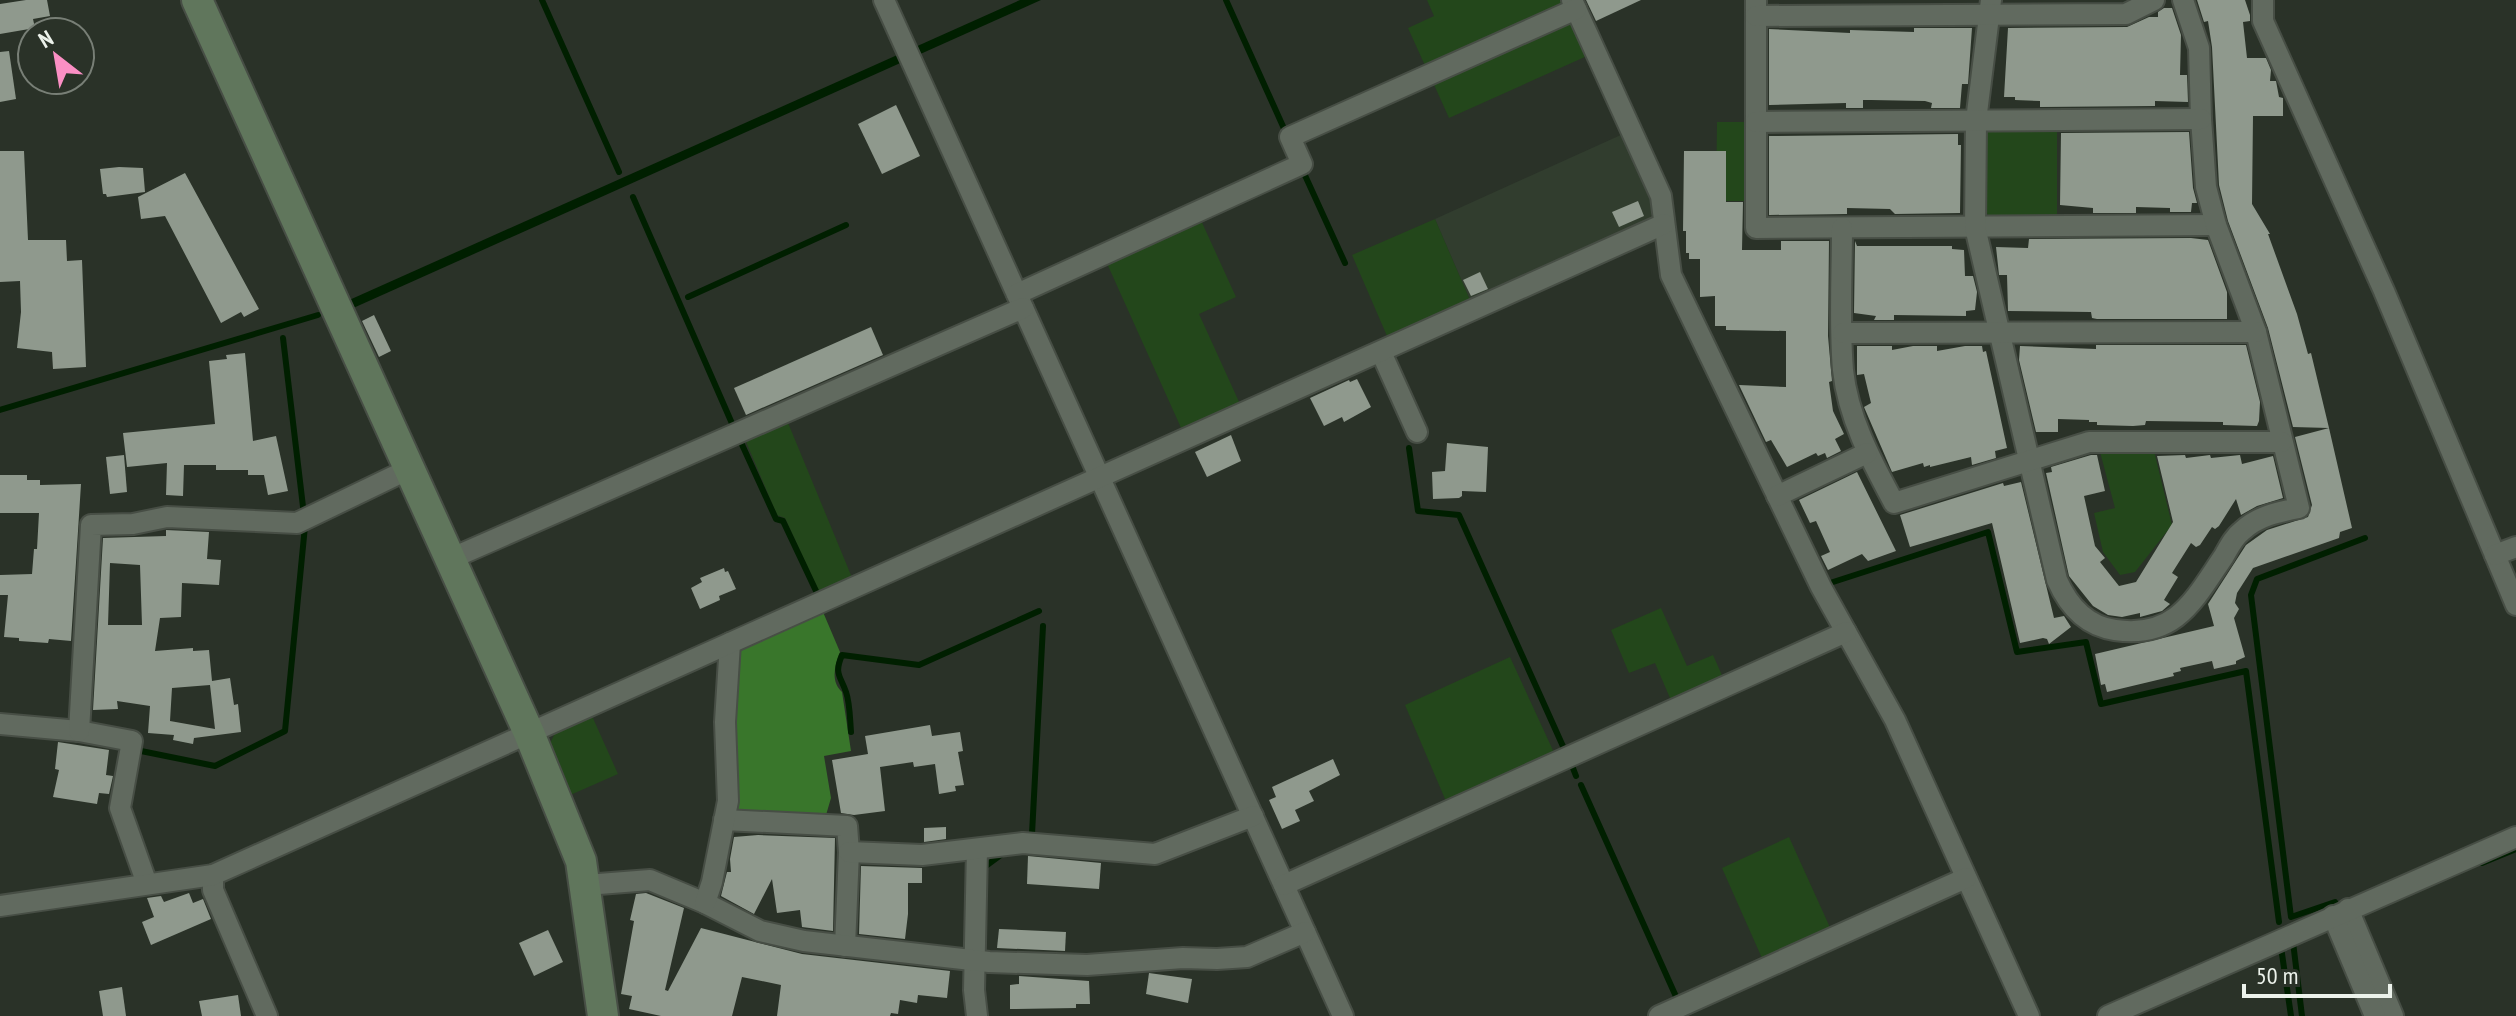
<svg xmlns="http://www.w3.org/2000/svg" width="2516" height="1016" font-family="'PT Sans Narrow',sans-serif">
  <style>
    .built { fill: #313d2e }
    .green { fill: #23471b }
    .forest { fill: #39762b }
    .water { fill: #001f00 }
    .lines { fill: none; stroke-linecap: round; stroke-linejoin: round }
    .stream { stroke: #001f00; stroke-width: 6 }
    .building { fill: #8f998d; fill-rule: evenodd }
    .street-casing { stroke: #474e45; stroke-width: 24 }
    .secondary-casing { stroke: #474e45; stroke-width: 34 }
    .street { stroke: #616a5f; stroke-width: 20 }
    .secondary { stroke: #60765c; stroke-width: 30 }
  </style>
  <rect width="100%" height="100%" fill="#2a3228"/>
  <path class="built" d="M 1623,134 L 1654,202 L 1650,220 L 1470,300 L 1435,219 Z"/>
  <g class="green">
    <path d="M 1427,0 L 1562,0 L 1564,5 L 1427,70 L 1408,28 L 1434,16 Z"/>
    <path d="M 1570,20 L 1587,56 L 1449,118 L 1431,78 Z"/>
    <path d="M 1717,122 L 1747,122 L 1746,201 L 1716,201 Z"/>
    <path d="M 2057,129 L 2057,218 L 1992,218 L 1983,210 L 1983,137 L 1989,130 Z"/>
    <path d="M 1199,216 L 1236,297 L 1199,314 L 1240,404 L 1182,430 L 1105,259 Z"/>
    <path d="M 1435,219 L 1470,300 L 1387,336 L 1352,255 Z"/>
    <path d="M 786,418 L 853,580 L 820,594 L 785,518 L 777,515 L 744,437 Z"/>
    <path d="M 2154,451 L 2172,525 L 2135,572 L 2120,575 L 2103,552 L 2094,513 L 2115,508 L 2100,452 Z"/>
    <path d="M 1661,608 L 1687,666 L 1713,655 L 1725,682 L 1673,705 L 1655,663 L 1629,673 L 1611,630 Z"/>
    <path d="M 1510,657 L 1557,759 L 1448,806 L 1405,705 Z"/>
    <path d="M 592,716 L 618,774 L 568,796 L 547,750 L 555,733 Z"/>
    <path d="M 1789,837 L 1833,934 L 1765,965 L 1722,868 Z"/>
  </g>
  <path class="forest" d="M 823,612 L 840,652 C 835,665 830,681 842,692 L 851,751 L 824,756 L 831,798 L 826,815 L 735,815 L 733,799 L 735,654 L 742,648 Z"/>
  <path class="water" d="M 1020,0 L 1041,0 L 351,309 L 347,301 Z"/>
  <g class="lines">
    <g class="stream">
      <path d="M 542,0 L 619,172"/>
      <path d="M 1226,0 L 1286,133"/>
      <path d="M 1303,171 L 1345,263"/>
      <path d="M 633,197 L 734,428"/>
      <path d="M 688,297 L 846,225"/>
      <path d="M 283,338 L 304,515"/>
      <path d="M 0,410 L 318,315"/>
      <path d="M 739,438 L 776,519 L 783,521 L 817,593"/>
      <path d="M 1409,448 L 1418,511 L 1459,515 L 1566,753"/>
      <path d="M 1830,583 L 1988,532 L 2017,652 L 2086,642 L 2101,704 L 2246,671 L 2279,922"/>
      <path d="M 851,732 C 850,720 850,703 846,692 C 840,675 834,674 842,655 L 919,665 L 1039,611"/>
      <path d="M 141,751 L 215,766 L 285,731 L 305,526"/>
      <path d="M 1571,763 L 1576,776"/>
      <path d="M 1581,785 L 1678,1001"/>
      <path d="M 1029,836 L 1032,834 L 1043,626"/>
      <path d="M 2482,863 L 2516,849"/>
      <path d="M 983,868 L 1002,854"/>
      <path d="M 2335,902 L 2291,917 L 2251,595 L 2257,579 L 2365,538"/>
      <path d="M 2293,942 L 2302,1016"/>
      <path d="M 2281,947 L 2291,1016"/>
    </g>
  </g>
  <g class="building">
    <path d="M 26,0 L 47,0 L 50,16 L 33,19 L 35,28 L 0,34 L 0,4 Z"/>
    <path d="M 1586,0 L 1641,0 L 1596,21 Z"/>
    <path d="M 2197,0 L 2245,0 L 2250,15 L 2250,21 L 2243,22 L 2247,58 L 2266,58 L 2271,70 L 2270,81 L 2276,81 L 2279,97 L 2283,98 L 2283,116 L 2253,116 L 2252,204 L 2270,234 L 2268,234 L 2297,314 L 2308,354 L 2311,353 L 2329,428 L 2293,427 L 2268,328 L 2228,221 L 2219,185 L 2212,47 L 2208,21 L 2204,22 Z"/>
    <path d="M 2164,8 L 2172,8 L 2181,35 L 2180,75 L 2187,75 L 2188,102 L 2155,101 L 2155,106 L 2040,107 L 2040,101 L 2015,100 L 2015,97 L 2004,97 L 2008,28 L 2127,27 L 2149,17 L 2158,17 L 2158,12 Z"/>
    <path d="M 1914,28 L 1972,28 L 1968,84 L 1962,84 L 1960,108 L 1931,108 L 1932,103 L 1925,101 L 1871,100 L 1863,100 L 1863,108 L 1846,108 L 1846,103 L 1769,105 L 1769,29 L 1850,33 L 1850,30 L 1914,32 Z"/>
    <path d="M 9,51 L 16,99 L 0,102 L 0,52 Z"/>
    <path d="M 896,105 L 920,156 L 882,174 L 858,124 Z"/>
    <path d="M 2189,132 L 2193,188 L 2197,203 L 2192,203 L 2191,212 L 2170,212 L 2170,208 L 2136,207 L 2136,213 L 2093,213 L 2093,208 L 2060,205 L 2061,133 Z"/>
    <path d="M 1958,134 L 1958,145 L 1961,145 L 1960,213 L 1895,214 L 1890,209 L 1847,208 L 1847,214 L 1769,215 L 1769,136 Z"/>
    <path d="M 0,151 L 24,151 L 28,240 L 66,240 L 67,261 L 82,260 L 86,367 L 53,369 L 52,352 L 17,348 L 21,312 L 20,281 L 0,282 Z"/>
    <path d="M 1684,151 L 1726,151 L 1726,202 L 1743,202 L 1742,250 L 1781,250 L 1781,241 L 1829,241 L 1828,336 L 1832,381 L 1829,382 L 1833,411 L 1844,434 L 1835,439 L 1841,451 L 1827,458 L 1825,453 L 1818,456 L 1816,453 L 1787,467 L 1771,440 L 1766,442 L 1739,385 L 1786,387 L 1786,331 L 1726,330 L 1726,326 L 1715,326 L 1715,296 L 1700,297 L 1700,259 L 1689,259 L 1689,253 L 1686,253 L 1686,231 L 1683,231 Z"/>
    <path d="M 119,167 L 143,168 L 145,192 L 107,197 L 106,194 L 103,194 L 100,169 Z"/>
    <path d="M 185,173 L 259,309 L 244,317 L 241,312 L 221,323 L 165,216 L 141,219 L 138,197 Z"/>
    <path d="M 1638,201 L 1644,216 L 1619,227 L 1612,212 Z"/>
    <path d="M 2191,238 L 2208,240 L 2227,292 L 2227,319 L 2097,319 L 2092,318 L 2091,312 L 2008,311 L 2007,275 L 1999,275 L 1996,247 L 2028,248 L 2029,239 Z"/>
    <path d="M 1855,241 L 1857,246 L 1952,246 L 1952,249 L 1964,250 L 1965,276 L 1973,276 L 1977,292 L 1975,310 L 1966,311 L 1966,316 L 1894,315 L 1894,320 L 1874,320 L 1876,316 L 1854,313 Z"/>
    <path d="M 1480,272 L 1488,289 L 1471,296 L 1463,280 Z"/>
    <path d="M 374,315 L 391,351 L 379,357 L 362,321 Z"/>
    <path d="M 871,327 L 883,355 L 746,415 L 734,388 Z"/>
    <path d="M 2096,345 L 2246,345 L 2260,402 L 2259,421 L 2257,426 L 2223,425 L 2223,422 L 2146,421 L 2145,425 L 2133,426 L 2097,425 L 2097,422 L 2089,422 L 2089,420 L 2058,419 L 2058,432 L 2036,432 L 2019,360 L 2020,346 L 2096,349 Z"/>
    <path d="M 1857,346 L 1892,346 L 1892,350 L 1913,346 L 1937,346 L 1937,351 L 1965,346 L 1982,346 L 1983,352 L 1986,351 L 2007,448 L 1995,451 L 1996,458 L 1972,465 L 1971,457 L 1930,467 L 1930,465 L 1924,467 L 1923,463 L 1892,472 L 1864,407 L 1871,403 L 1864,374 L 1857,375 Z"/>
    <path d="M 245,353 L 253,441 L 276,436 L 288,491 L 268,495 L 264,475 L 248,475 L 248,470 L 216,470 L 216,465 L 184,465 L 183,496 L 166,495 L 167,463 L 127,467 L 123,433 L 215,424 L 209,361 L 227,359 L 226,355 Z"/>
    <path d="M 1357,379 L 1371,407 L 1344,422 L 1342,417 L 1324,426 L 1310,398 L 1349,380 L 1350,382 Z"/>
    <path d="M 2329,428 L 2352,528 L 2340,532 L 2339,538 L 2253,568 L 2237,593 L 2235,603 L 2239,609 L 2234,618 L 2245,657 L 2236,661 L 2236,664 L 2214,669 L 2212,661 L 2180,668 L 2181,671 L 2173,673 L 2174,676 L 2107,692 L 2105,684 L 2101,685 L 2095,654 L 2214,626 L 2208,604 L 2246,545 L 2267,530 L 2308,517 L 2312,505 L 2295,437 Z"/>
    <path d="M 1231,435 L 1241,461 L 1207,477 L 1195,452 Z"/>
    <path d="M 1447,443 L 1488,447 L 1486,492 L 1462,491 L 1462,496 L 1459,498 L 1433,499 L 1432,472 L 1445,471 Z"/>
    <path d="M 124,455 L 127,492 L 110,494 L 106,457 Z"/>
    <path d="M 2091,455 L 2097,455 L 2105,491 L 2084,496 L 2095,546 L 2105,558 L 2100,562 L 2119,586 L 2136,582 L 2173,522 L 2157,456 L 2185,455 L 2186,458 L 2210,455 L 2211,458 L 2240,455 L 2242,464 L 2273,456 L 2283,498 L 2257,506 L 2241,515 L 2236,499 L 2219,526 L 2215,529 L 2212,527 L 2200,545 L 2196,547 L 2191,543 L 2172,573 L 2178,577 L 2164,600 L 2170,604 L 2162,611 L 2140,617 L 2140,613 L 2122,617 L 2108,615 L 2093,606 L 2069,576 L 2046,473 L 2052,472 L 2051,467 Z"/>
    <path d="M 1857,472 L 1896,551 L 1868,561 L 1862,554 L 1828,570 L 1821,556 L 1830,552 L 1816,521 L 1810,523 L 1799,500 Z"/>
    <path d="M 0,475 L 27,475 L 27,480 L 40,480 L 40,485 L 81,484 L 71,641 L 49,639 L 48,643 L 19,641 L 19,638 L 4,637 L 8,595 L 0,595 L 0,575 L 32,574 L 34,549 L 37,549 L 39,513 L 0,513 Z"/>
    <path d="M 2021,482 L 2054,618 L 2064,616 L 2071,627 L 2049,644 L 2047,639 L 2043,638 L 2020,643 L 1992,523 L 1910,547 L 1900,515 L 2003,483 L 2004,486 Z"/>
    <path d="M 166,530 L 209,532 L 207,559 L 221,560 L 219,585 L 182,583 L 181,617 L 160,618 L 155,651 L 193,648 L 193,651 L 209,650 L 212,681 L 230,678 L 234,705 L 238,704 L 241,732 L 194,738 L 193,744 L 173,740 L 174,735 L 148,733 L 150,706 L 117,701 L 118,709 L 93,710 L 103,538 L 166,536 ZM 110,563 L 140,565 L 142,625 L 108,625 ZM 210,685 L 215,729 L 170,721 L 172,688 Z"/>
    <path d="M 724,568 L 725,572 L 728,571 L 736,589 L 719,596 L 720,600 L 700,609 L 691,588 L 702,582 L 700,578 Z"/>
    <path d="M 930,725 L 932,736 L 960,732 L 963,751 L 958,752 L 964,785 L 955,786 L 956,791 L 939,794 L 935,764 L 914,767 L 913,762 L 880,767 L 885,811 L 854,815 L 841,813 L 832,760 L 868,754 L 865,736 Z"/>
    <path d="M 58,742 L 109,750 L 106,775 L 113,776 L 109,794 L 99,793 L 97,804 L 53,797 L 59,770 L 55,769 Z"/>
    <path d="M 1333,759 L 1340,775 L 1309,791 L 1314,801 L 1295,810 L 1300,821 L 1282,829 L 1269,800 L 1276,797 L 1272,787 Z"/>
    <path d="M 946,827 L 946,839 L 924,842 L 924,828 Z"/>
    <path d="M 758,835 L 835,838 L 833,931 L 802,927 L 800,910 L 777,913 L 772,879 L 754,914 L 721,896 L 727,872 L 731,872 L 730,859 L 734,837 Z"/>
    <path d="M 1028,856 L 1101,863 L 1099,889 L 1027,884 Z"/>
    <path d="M 861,866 L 922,868 L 922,883 L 908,883 L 908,914 L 905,939 L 859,934 Z"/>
    <path d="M 189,893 L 193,903 L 203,899 L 211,919 L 151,945 L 142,922 L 154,917 L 147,898 L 161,896 L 164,902 Z"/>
    <path d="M 646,893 L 684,908 L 665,990 L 668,991 L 701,928 L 802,954 L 950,971 L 947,998 L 918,995 L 917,1003 L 900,1000 L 898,1014 L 891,1013 L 890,1016 L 777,1016 L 781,985 L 742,977 L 732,1016 L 661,1016 L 629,1009 L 632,996 L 621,994 L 634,921 L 630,920 L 636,894 Z"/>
    <path d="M 999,929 L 1066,932 L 1065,951 L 997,948 Z"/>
    <path d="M 548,930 L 563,962 L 534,976 L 519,943 Z"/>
    <path d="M 1149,973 L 1192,979 L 1188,1003 L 1146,994 Z"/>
    <path d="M 1019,976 L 1089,981 L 1090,1004 L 1076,1004 L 1076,1008 L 1010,1009 L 1010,985 L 1019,984 Z"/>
    <path d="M 122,987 L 126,1016 L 103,1016 L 99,991 Z"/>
    <path d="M 238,995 L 241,1016 L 202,1016 L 199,1001 Z"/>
  </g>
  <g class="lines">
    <defs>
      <g id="street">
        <path d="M 884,0 L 1343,1016"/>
        <path d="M 1572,0 L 1661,196 L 1671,275 L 1821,587 L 1895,720 L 2029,1016"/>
        <path d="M 1756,0 L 1756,228 L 2216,225"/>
        <path d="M 1991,0 L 1976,121 L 1975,227 L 2057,580 C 2068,605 2086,626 2115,630 C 2176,639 2194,600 2224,556 C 2229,547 2234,537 2242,531 C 2258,516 2278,512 2299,508 L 2256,332 L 2216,225 L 2206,187 L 2201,119 L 2199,48 L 2183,0"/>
        <path d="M 2263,0 L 2263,21 L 2384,291 L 2516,605"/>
        <path d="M 1756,16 L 2126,14 L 2154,0"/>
        <path d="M 1756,122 L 2201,119"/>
        <path d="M 1842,228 C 1842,275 1839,324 1843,370 C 1848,418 1872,462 1894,503 L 2089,442 L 2282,442"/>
        <path d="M 1017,294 L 1302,164 L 1290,137 L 1576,9"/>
        <path d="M 1843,333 L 2256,332"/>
        <path d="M 1381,352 L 1417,432"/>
        <path d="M 1777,496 L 1867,453"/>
        <path d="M 2495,555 L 2516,547"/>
        <path d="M 450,559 L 1023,308"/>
        <path d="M 0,724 L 79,731 L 132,741 L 120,808 L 147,884"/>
        <path d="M 79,731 L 91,525 L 133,524 L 167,517 L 297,523 L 409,469"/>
        <path d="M 724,820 L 847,826 L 849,852 L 845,946"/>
        <path d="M 977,849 L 974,990 L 977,1016"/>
        <path d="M 849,852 L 922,855 L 1023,843 L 1155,854 L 1253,816"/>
        <path d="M 213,875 L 213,890 L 267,1016"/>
        <path d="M 586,885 L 650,880 L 705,903 L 760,931 L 804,941 L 989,962 L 1087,965 L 1183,958 L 1217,959 L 1247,957 L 1305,932"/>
        <path d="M 1284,885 L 1846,632"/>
        <path d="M 705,903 L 712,882 L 728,801 L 725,722 L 730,643"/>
        <path d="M 0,906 L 213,875 L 1664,224"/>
        <path d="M 2348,909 L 2393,1016"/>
        <path d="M 2333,916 L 2375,1016"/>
        <path d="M 1659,1016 L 1966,878"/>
        <path d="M 2108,1016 L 2516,837"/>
      </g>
      <path id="secondary" d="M 197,0 L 529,733 L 581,861 L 603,1016"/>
    </defs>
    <use href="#street" class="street-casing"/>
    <use href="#secondary" class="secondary-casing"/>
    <use href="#street" class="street"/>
    <use href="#secondary" class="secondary"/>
  </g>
  <g transform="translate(56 56) rotate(329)"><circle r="38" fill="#2a3228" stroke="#787f76" stroke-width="2"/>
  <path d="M0-6L14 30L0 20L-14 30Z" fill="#fb8fc4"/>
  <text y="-12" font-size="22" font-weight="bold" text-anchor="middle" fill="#ecf2eb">N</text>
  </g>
  <path d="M2244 984v12h146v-12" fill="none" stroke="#ecf2eb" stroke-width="4"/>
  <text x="2256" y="984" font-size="24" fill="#ecf2eb" stroke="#2a3228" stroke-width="6" paint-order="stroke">50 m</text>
</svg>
